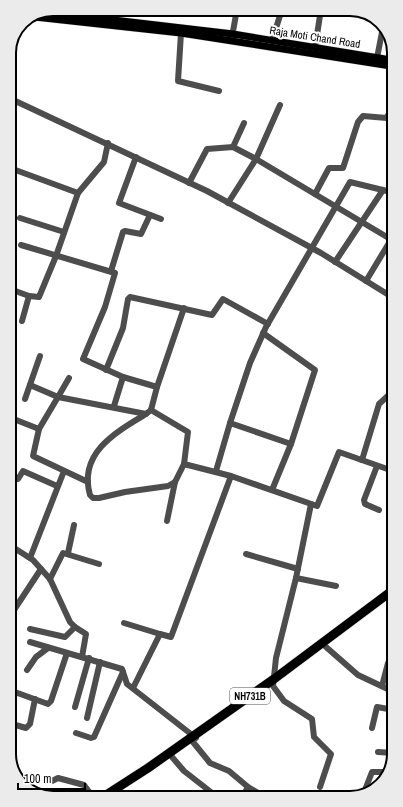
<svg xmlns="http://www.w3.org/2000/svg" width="403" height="807" font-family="'Archivo Narrow',sans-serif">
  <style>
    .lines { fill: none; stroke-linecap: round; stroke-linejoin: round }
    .major-casing { stroke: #dbdbdb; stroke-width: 8 }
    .highway-casing { stroke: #dbdbdb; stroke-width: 10 }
    .minor { stroke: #4d4d4d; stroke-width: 6 }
    .major { stroke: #000; stroke-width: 7 }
    .highway { stroke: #000; stroke-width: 9 }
    .labels { text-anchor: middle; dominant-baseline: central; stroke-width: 4; stroke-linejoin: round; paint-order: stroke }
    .shield { fill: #fff; stroke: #4c4c4c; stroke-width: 1 }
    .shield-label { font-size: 10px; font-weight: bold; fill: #000 }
    .street-label { font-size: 11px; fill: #000; stroke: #fff }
    .rim { fill: none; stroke: #000; stroke-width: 2 }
  </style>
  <rect width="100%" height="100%" fill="#fff"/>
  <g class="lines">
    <defs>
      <g id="major">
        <path d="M 45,12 L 233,34 L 391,60"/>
        <path d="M 35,17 L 181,33 L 391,66"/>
      </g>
      <path id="highway" d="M 103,797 L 148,768 L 274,679 L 393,590"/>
    </defs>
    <use href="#major" class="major-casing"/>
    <use href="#highway" class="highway-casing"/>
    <g class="minor">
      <path d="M 181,33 L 178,81 L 219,91"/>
      <path d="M 232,37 L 237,9"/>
      <path d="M 272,41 L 282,9"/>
      <path d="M 315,48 L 321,9"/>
      <path d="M 377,58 L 383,27"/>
      <path d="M 9,98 L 207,191 L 321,253 L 392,297"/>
      <path d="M 233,147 L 244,123"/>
      <path d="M 136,157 L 119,203 L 161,219"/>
      <path d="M 10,168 L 78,193"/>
      <path d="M 189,183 L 207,149 L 233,147 L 256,159 L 392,240"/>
      <path d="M 315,194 L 329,168 L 343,168 L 358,122 L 363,116 L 387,118 L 391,108"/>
      <path d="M 228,203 L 256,159 L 280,105"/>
      <path d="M 20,218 L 64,232"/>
      <path d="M 21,245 L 115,273 L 105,307 L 83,359 L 123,377 L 157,387"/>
      <path d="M 335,262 L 383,190"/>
      <path d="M 111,271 L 123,232 L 125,231 L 141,234 L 150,215"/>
      <path d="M 366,281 L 392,238"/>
      <path d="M 10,289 L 29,296 L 39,297 L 56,256 L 78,193 L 104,162 L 108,143"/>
      <path d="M 22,321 L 29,296"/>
      <path d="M 263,333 L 315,370 L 291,444 L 272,490"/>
      <path d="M 106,370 L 123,328 L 128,299 L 130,297 L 212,315 L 223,299 L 268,324"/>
      <path d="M 30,385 L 58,397 L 69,378"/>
      <path d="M 25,399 L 40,356"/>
      <path d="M 114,406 L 123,377"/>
      <path d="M 151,410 L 157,387 L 184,308"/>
      <path d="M 146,414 C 116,432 78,453 90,495 L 93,498 L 99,498 L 125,492 L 168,486 L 175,482 L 184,464"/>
      <path d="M 11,418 L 39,429 L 58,397 L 146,414 L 151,410 L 188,432 L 184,464 L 231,476 L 317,506 L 339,452 L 393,471"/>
      <path d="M 230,423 L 291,444"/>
      <path d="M 39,429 L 33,456 L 88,482"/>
      <path d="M 362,460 L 379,404 L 392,392"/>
      <path d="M 377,466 L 364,500 L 365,504 L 379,510"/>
      <path d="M 216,471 L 230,423 L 250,363 L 266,327 L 350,182 L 391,192"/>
      <path d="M 11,477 L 18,479 L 23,471 L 57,486"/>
      <path d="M 311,504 L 296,578 L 276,658 L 273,686 L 284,701 L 312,719 L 314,737 L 331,754 L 320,787"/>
      <path d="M 167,521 L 175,482"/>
      <path d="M 11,546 L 33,560 L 50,579 L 70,622 L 75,627 L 86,634 L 82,657"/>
      <path d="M 68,553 L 74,525"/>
      <path d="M 246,554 L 298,569"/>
      <path d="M 30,558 L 64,471"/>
      <path d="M 296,578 L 336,586"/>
      <path d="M 50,579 L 63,553 L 99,564"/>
      <path d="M 12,613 L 41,569"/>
      <path d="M 124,623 L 160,634"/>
      <path d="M 30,629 L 65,637 L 75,627"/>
      <path d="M 30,642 L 122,669 L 127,684 L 196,738"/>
      <path d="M 326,647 L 358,675 L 394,692"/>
      <path d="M 27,670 L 36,657 L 48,648"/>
      <path d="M 382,686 L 388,663"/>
      <path d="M 133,688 L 160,634 L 171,637 L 231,476"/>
      <path d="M 12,691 L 48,704 L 51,701 L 67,653"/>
      <path d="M 75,707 L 89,658"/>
      <path d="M 87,718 L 100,662"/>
      <path d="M 12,724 L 26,728 L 30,724 L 35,699"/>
      <path d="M 372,728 L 377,707 L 394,710"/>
      <path d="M 76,733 L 91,738 L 94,737 L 123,672"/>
      <path d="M 193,742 L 210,763 L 229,771 L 248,787 L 263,796"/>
      <path d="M 378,752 L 394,753"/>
      <path d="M 172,757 L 184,771 L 216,796"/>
      <path d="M 52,781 L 58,778 L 84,785 L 93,797"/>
      <path d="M 363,795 L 372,772 L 389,772"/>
      <path d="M 243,796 L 248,787"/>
    </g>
    <use href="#major" class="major"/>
    <use href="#highway" class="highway"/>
  </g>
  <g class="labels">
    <rect class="shield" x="230" y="688" width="40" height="16" rx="3"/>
    <g class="shield-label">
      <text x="250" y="696">NH731B</text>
    </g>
    <g class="street-label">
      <text transform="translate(315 37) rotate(9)">Raja Moti Chand Road</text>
    </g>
  </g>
  <path d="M0 0H403V807H0ZM53 16H350A37 37 0 0 1 387 53V754A37 37 0 0 1 350 791H53A37 37 0 0 1 16 754V53A37 37 0 0 1 53 16Z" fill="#ebebeb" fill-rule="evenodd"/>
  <path class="rim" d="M53 16H350A37 37 0 0 1 387 53V754A37 37 0 0 1 350 791H53A37 37 0 0 1 16 754V53A37 37 0 0 1 53 16Z"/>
  <path d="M18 783v6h67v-6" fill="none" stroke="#000000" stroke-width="2"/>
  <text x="24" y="783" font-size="12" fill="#000000" stroke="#ffffff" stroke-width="3" paint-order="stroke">100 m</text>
</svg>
